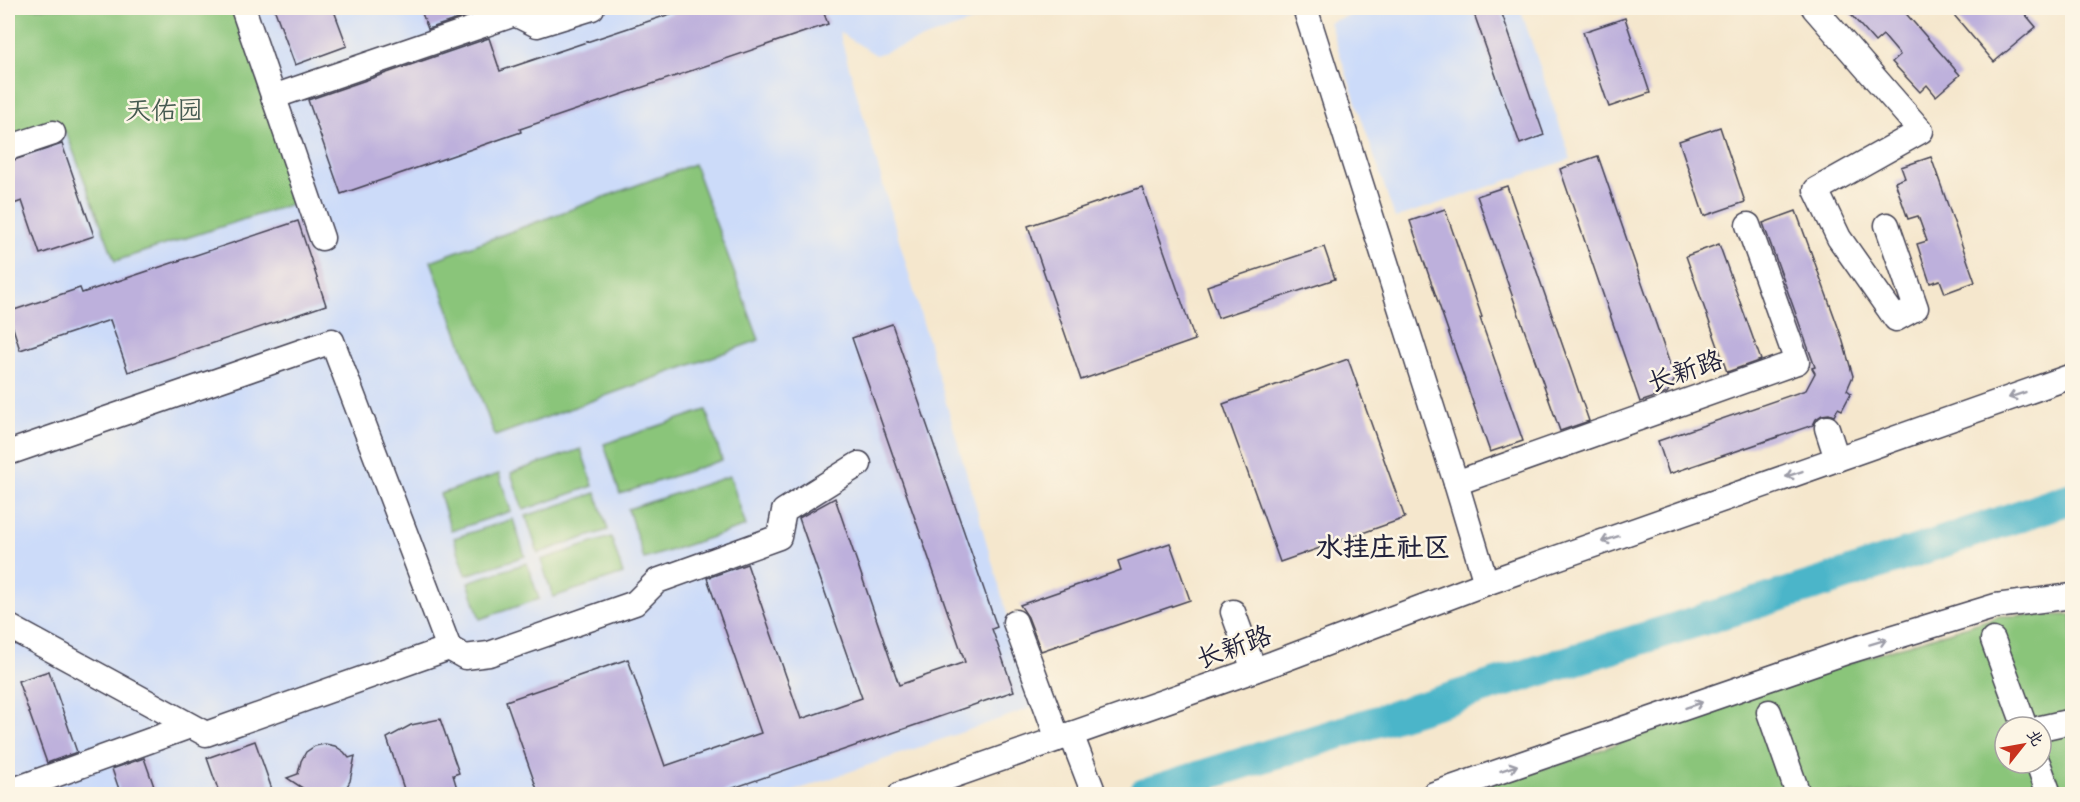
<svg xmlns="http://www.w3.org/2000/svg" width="2080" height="802" font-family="Caveat,'LXGW WenKai TC',sans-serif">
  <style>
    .built { fill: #ccdbf9 }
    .green { fill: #8ac57a; stroke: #56745a; stroke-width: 1.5; fill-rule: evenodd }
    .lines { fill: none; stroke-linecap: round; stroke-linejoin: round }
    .river { stroke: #4bb5c9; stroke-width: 32 }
    .building { fill: #bdb0dc }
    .minor-casing { stroke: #424051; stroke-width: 27 }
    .path { stroke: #424051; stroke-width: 3; stroke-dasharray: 1.5 4.5; stroke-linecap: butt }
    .minor { stroke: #fff; stroke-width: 24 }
    .oneway { stroke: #9c9ca7 }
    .labels { text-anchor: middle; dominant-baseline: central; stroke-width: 5; stroke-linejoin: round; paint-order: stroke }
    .park-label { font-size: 26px; fill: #465b51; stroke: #fcf5e5 }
    .street-label { font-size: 26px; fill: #22223b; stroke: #fcf5e5 }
    .neighbourhood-label { font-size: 27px; font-weight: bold; fill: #22223b; stroke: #fcf5e5 }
  </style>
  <rect width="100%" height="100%" fill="#fcf5e5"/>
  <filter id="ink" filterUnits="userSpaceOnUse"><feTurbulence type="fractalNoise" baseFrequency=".0167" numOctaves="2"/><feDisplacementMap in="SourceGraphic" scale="12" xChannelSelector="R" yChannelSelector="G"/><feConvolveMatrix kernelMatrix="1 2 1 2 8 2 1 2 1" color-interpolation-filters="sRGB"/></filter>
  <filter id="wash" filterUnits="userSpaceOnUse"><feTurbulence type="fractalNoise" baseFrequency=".008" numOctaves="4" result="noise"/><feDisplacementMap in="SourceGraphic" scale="24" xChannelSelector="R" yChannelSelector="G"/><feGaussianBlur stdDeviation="1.35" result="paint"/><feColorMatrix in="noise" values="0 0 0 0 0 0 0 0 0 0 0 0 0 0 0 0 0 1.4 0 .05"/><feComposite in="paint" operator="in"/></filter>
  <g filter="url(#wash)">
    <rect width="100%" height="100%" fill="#f5e7cd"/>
    <g class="built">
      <path d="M 8,8 L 1011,8 L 876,55 L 839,32 L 1034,707 L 786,794 L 8,794 Z"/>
      <path d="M 1373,8 L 1520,8 L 1571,159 L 1395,218 L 1329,22 Z"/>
    </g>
    <g class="green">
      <path d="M 8,8 L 234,8 L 301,201 L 115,261 L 66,132 L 8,145 Z"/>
      <path d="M 694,164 L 759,340 L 495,436 L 431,261 Z"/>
      <path d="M 706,410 L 722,460 L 620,494 L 604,444 Z"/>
      <path d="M 581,449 L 593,486 L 523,510 L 511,473 Z"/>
      <path d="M 499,474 L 511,511 L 451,531 L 440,494 Z"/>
      <path d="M 730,476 L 746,526 L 644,559 L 628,509 Z"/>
      <path d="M 596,493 L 608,530 L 538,553 L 526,516 Z"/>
      <path d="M 513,519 L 525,556 L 466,575 L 454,538 Z"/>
      <path d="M 611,537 L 623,574 L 553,597 L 541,560 Z"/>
      <path d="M 527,563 L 539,599 L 480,619 L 468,582 Z"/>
      <path d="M 2072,615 L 2072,794 L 1454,794 L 1573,760 L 1777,685 L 2000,616 ZM 2005,727 L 2041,727 L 2041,763 L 2005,763 Z"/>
    </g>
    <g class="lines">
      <path class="river" d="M 1144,794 L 1830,580 L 2072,498"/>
    </g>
    <g id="blocks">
      <g class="building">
        <path d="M 274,8 L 333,8 L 347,46 L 295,65 Z"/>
        <path d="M 420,8 L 476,8 L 478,12 L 428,29 Z"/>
        <path d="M 688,8 L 822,8 L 828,24 L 520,129 L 521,132 L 341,194 L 308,100 L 489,38 L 500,71 Z"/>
        <path d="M 1472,8 L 1500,8 L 1544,135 L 1520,144 Z"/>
        <path d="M 1845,8 L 1901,8 L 1960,75 L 1936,96 L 1927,85 L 1920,92 L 1892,62 L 1900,55 L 1883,35 L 1875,42 Z"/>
        <path d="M 1948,8 L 2020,8 L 2036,27 L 1994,62 Z"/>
        <path d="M 1625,18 L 1650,93 L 1609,107 L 1583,32 Z"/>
        <path d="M 1720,127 L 1745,202 L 1704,216 L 1679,141 Z"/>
        <path d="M 62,144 L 94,236 L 40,254 L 22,201 L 8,206 L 8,175 L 12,173 L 8,162 Z"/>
        <path d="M 1598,156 L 1675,379 L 1667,393 L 1640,402 L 1560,169 Z"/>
        <path d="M 1931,157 L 1975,282 L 1945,293 L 1940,280 L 1930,283 L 1917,244 L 1927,241 L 1918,216 L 1908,219 L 1895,182 L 1905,178 L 1901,167 Z"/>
        <path d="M 1507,186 L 1589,421 L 1560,431 L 1477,196 Z"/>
        <path d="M 1142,187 L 1195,340 L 1081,380 L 1028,226 Z"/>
        <path d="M 1445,209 L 1482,317 L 1480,318 L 1523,441 L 1490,452 L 1410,221 Z"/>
        <path d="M 1796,211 L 1841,335 L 1853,376 L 1847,390 L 1851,393 L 1842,410 L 1838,408 L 1834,416 L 1829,414 L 1822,415 L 1816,419 L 1813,425 L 1669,474 L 1658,441 L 1806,390 L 1815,373 L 1812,368 L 1815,367 L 1763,223 Z"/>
        <path d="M 298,221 L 326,305 L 128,372 L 110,320 L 20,350 L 8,312 L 80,288 L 82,293 Z"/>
        <path d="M 1719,244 L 1761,360 L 1727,372 L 1686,256 Z"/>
        <path d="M 1324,247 L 1335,279 L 1218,318 L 1207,286 Z"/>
        <path d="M 892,324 L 997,627 L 992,629 L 1014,691 L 713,795 L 539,795 L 506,701 L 628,659 L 665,766 L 761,733 L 707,578 L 747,564 L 801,719 L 862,698 L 799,518 L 835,498 L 899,685 L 965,662 L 852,338 Z"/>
        <path d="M 1348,359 L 1405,518 L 1280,562 L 1223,404 Z"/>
        <path d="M 1170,543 L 1190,600 L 1041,651 L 1028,617 L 1020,605 L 1121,570 L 1118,561 Z"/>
        <path d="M 49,671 L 77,752 L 47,763 L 18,681 Z"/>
        <path d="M 440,719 L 459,773 L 453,775 L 459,795 L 406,795 L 387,738 L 411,725 Z"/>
        <path d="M 255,741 L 274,795 L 220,795 L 207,758 Z"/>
        <path d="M 325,744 L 335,746 L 344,752 L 349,758 L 355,756 L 350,781 L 345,790 L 338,795 L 313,795 L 287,778 L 298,774 L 301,761 L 306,752 L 315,746 Z"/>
        <path d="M 144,758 L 157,795 L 121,795 L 112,769 Z"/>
      </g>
    </g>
  </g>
  <g filter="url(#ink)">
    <use href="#blocks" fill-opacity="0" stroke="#424051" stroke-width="1.5"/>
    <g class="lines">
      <defs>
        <g id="minor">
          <path d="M 243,8 L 322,238"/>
          <path d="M 509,8 L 515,14 L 537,25 L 592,8"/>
          <path d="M 1305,8 L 1456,483 L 1486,583"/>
          <path d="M 1814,8 L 1921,131 L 1816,190 L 1839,238 L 1896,319 L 1916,308 L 1887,225"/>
          <path d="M 273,97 L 515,14"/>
          <path d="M 8,148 L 53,133"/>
          <path d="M 1827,428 L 1837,459"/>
          <path d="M 8,453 L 332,341 L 449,648 L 206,734 L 8,626"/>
          <path d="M 1456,483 L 1797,362 L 1748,225"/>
          <path d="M 1233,612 L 1254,670"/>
          <path d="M 1015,622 L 1058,739"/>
          <path d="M 1993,640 L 2025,727"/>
          <path d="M 449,648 L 465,657 L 489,654 L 635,603 L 657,581 L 779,537 L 784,511 L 859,464"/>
          <path d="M 1769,712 L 1798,794"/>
          <path d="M 2041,728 L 2072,721"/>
          <path d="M 1071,734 L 1094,794"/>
          <path d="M 2038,763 L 2049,794"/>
          <path d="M 8,792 L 190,726"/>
          <path d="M 901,794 L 1274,663 L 1486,583 L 2072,376"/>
          <path d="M 1434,794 L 1849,651 L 1996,606 L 2072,596"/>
        </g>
      </defs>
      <use href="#minor" class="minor-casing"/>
      <path class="path" d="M 8,13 L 22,8"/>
      <use href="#minor" class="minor"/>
    </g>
    <defs><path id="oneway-shaft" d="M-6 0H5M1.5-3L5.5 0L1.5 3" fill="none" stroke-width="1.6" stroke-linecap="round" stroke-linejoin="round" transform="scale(1.5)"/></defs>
    <g class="oneway">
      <use href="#oneway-shaft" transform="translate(2017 395) rotate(161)"/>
      <use href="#oneway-shaft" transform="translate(1794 474) rotate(161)"/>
      <use href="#oneway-shaft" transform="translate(1610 539) rotate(161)"/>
      <use href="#oneway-shaft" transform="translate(1878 642) rotate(-17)"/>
      <use href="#oneway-shaft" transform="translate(1694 705) rotate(-19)"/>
      <use href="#oneway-shaft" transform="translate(1509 768) rotate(-19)"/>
    </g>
  </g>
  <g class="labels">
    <g class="park-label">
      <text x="164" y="110">天佑园</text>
    </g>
    <g class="street-label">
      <text transform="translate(1685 371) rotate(-19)">长新路</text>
      <text transform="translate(1234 647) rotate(-20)">长新路</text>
    </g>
    <g class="neighbourhood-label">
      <text x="1383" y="547">水挂庄社区</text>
    </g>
  </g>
  <rect width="2080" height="802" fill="none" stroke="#fcf5e5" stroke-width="30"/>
  <g transform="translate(2023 745) rotate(59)"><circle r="28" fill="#fcf5e5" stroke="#a5a1a1" stroke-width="1.5"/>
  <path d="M0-4.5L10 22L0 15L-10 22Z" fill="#c8321e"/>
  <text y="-9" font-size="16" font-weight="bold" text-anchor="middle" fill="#22223b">北</text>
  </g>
</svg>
